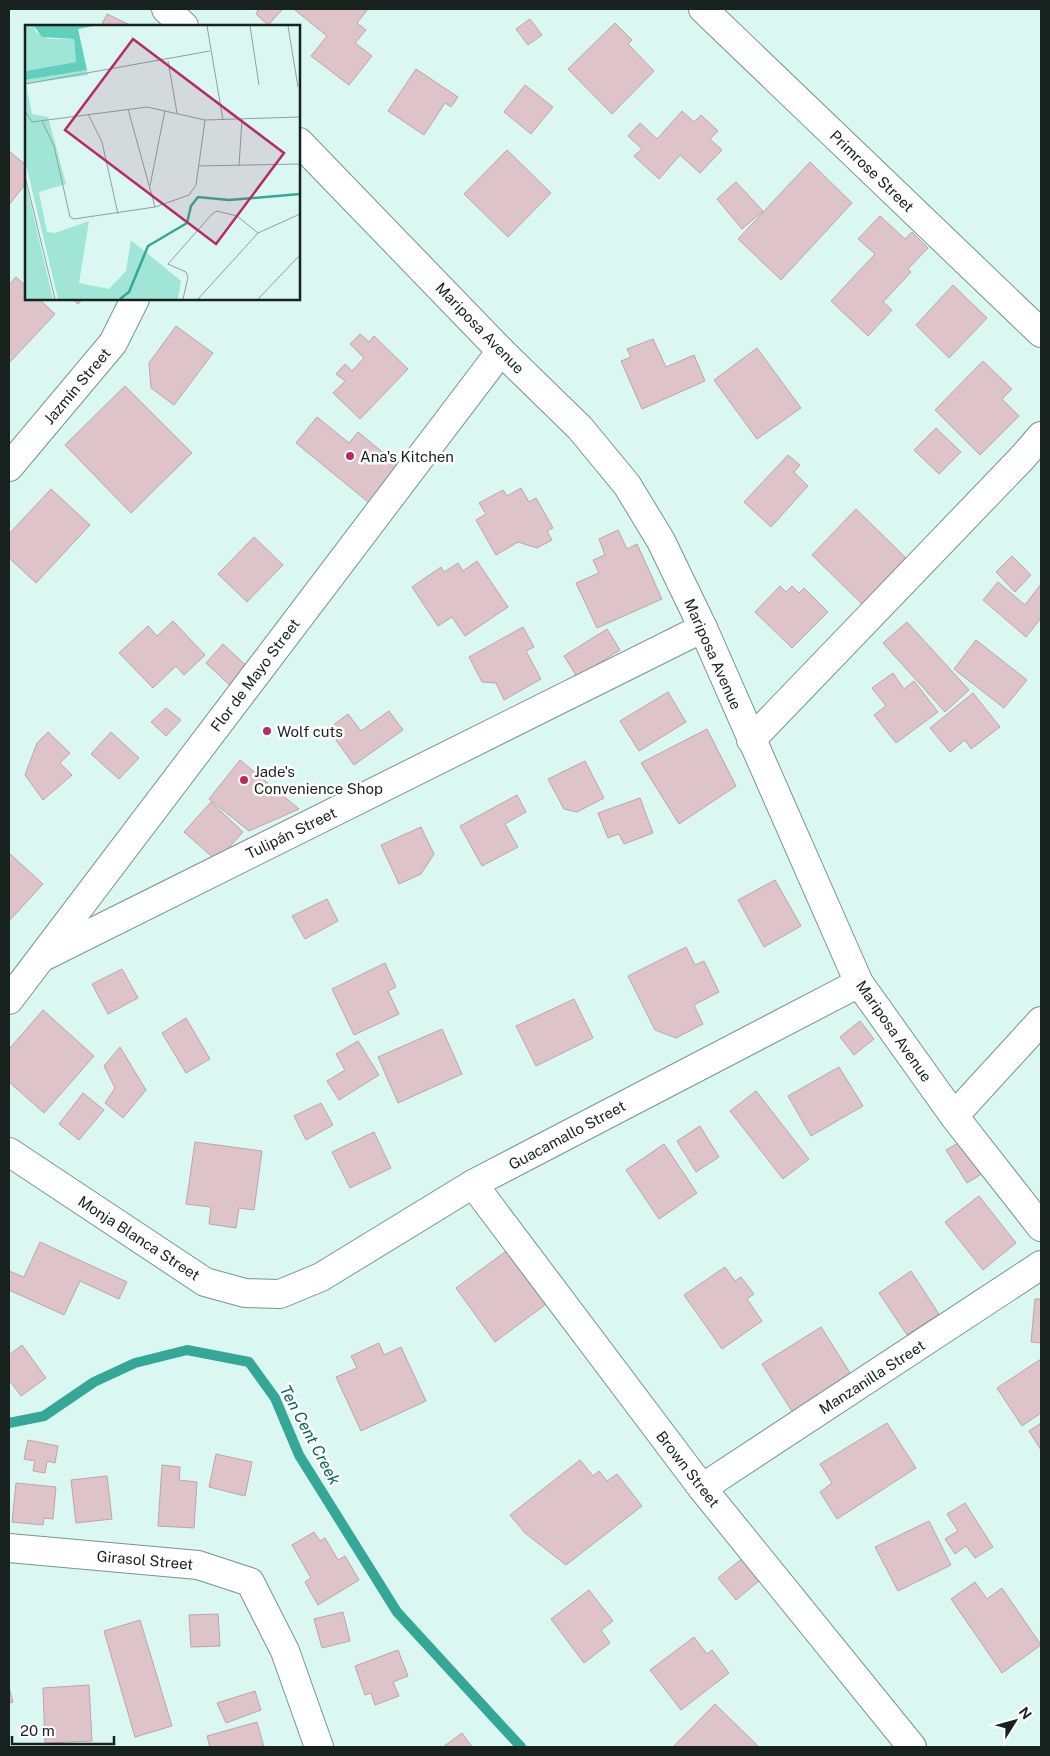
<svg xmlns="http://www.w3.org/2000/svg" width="1050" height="1756" font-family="'Public Sans',sans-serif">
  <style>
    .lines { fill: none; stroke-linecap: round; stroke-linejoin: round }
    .stream { stroke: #35a796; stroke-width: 10 }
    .building { fill: #dec3c9; stroke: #bea3aa }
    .minor-casing { stroke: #79948e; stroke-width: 30 }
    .minor { stroke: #fff; stroke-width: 28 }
    .poi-dot { fill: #b72b64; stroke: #fff; stroke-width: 2 }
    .labels { text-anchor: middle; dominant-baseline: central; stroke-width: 5; stroke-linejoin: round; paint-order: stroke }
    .street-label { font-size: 15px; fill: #17221f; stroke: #fff }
    .poi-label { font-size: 15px; fill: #17221f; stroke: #fff; text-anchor: start }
    .water-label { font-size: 16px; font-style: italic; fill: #09665a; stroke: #fff }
    .inset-river { fill: none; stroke: #35a796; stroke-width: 2.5 }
    .inset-road { fill: none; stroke: #8ca29d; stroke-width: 1 }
    .view { fill: #b72b64; fill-opacity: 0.15; stroke: #b72b64; stroke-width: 2.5 }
    .inset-edge { fill: none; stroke: #17221f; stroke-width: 2.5 }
  </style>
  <rect width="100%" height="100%" fill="#daf8f1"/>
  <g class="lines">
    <path class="stream" d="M 9,1423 L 44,1416 L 94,1382 L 135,1363 L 187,1350 L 249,1362 L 275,1398 L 299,1455 L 397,1612 L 521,1747"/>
  </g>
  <g class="building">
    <path d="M 256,9 L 283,9 L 268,25 L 256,14 L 258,11 Z"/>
    <path d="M 296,9 L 368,9 L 357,23 L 366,30 L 355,43 L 372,56 L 349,85 L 311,56 L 327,36 L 295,10 Z"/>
    <path d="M 107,14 L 132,26 L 101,26 Z"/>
    <path d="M 530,19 L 542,35 L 528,45 L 516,29 Z"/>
    <path d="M 615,23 L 632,40 L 628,44 L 654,71 L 612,114 L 568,69 Z"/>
    <path d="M 416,69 L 458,97 L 451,107 L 445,103 L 424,135 L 388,111 Z"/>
    <path d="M 525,85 L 553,107 L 531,134 L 504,112 Z"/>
    <path d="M 682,111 L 694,122 L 701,115 L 718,131 L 710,139 L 722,150 L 700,173 L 680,155 L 659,179 L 634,156 L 642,149 L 628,136 L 640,123 L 657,139 Z"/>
    <path d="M 507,150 L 551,193 L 508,237 L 464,194 Z"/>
    <path d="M 9,151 L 26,165 L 26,183 L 9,205 Z"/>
    <path d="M 810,162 L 852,203 L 781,280 L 738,239 Z"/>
    <path d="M 736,182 L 763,211 L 742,229 L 717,199 Z"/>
    <path d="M 880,216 L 905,239 L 912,232 L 928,248 L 908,269 L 911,272 L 883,302 L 892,310 L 868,336 L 831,301 L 875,254 L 858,239 Z"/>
    <path d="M 16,277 L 26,286 L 26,299 L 39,299 L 55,314 L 9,363 L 9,285 Z"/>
    <path d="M 953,285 L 987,318 L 949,358 L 916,325 Z"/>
    <path d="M 72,299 L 83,299 L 78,304 Z"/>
    <path d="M 176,326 L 213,353 L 174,405 L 151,388 L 149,363 Z"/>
    <path d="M 360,334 L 369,342 L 374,336 L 408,369 L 360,419 L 333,393 L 345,381 L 336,374 L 345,364 L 352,371 L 364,358 L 350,344 Z"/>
    <path d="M 653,339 L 666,367 L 694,355 L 705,381 L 642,409 L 621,361 L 631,357 L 627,349 Z"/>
    <path d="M 757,348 L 801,408 L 757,439 L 714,380 Z"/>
    <path d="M 983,361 L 1012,389 L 1002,399 L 1019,416 L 980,455 L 935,410 Z"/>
    <path d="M 125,386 L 192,453 L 131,513 L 65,445 Z"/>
    <path d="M 317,417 L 349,443 L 358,432 L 403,469 L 373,506 L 296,443 Z"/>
    <path d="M 936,428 L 961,452 L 939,474 L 914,450 Z"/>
    <path d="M 788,455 L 800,465 L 794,472 L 808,486 L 771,527 L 744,502 Z"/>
    <path d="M 521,488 L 529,502 L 536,498 L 553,528 L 547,531 L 552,540 L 537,548 L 518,542 L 496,555 L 476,520 L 486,514 L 479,503 L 503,490 L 507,496 Z"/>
    <path d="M 51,489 L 90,525 L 36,583 L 9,558 L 9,534 Z"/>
    <path d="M 856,509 L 907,559 L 862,604 L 812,555 Z"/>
    <path d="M 618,530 L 627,549 L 637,544 L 662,599 L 597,628 L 576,583 L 599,573 L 593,560 L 605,555 L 599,539 Z"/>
    <path d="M 254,537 L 283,565 L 247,602 L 218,574 Z"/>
    <path d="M 1012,556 L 1031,575 L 1015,592 L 996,572 Z"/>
    <path d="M 477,561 L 508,607 L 465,636 L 452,617 L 438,626 L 412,587 L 441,567 L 444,572 L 458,563 L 463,571 Z"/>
    <path d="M 998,582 L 1025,605 L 1041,584 L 1041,618 L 1026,637 L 983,600 Z"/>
    <path d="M 780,586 L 786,592 L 792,586 L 799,593 L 804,588 L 828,612 L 792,648 L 755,612 Z"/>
    <path d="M 173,621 L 205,655 L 184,675 L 176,666 L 153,688 L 119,653 L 148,626 L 157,636 Z"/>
    <path d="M 907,622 L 969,690 L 945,712 L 883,643 Z"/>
    <path d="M 523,627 L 534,647 L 526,651 L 541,679 L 504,700 L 496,683 L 482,682 L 469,657 Z"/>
    <path d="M 607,629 L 620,650 L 577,677 L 564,656 Z"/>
    <path d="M 976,640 L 1027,680 L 1004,708 L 954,669 Z"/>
    <path d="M 223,644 L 254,673 L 237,692 L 206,663 Z"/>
    <path d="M 893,673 L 904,689 L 914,681 L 938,712 L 896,743 L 874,715 L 886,706 L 872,688 Z"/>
    <path d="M 668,692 L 686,722 L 639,751 L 620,721 Z"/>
    <path d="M 973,693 L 1000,727 L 971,749 L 965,740 L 950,752 L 930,728 Z"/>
    <path d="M 166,708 L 181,720 L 166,736 L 151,722 Z"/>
    <path d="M 389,711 L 403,730 L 354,765 L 328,729 L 348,714 L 361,731 Z"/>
    <path d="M 707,729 L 736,786 L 679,824 L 641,763 Z"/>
    <path d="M 48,732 L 70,753 L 60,763 L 72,775 L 43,800 L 25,775 L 37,743 Z"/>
    <path d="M 111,732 L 139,758 L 119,779 L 91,754 Z"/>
    <path d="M 240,760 L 299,809 L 249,831 L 209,799 Z"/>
    <path d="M 585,761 L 604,798 L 577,812 L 564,809 L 548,779 Z"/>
    <path d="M 517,795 L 526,812 L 505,824 L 518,847 L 482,866 L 460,826 Z"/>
    <path d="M 640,798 L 653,833 L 624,844 L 619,834 L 608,838 L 598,813 Z"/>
    <path d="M 211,802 L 243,832 L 217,861 L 184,832 Z"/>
    <path d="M 421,827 L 434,854 L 421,874 L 399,884 L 381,845 Z"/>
    <path d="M 9,853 L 43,884 L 9,921 Z"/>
    <path d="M 775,880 L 801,926 L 764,947 L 738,900 Z"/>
    <path d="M 327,899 L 338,921 L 305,939 L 292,916 Z"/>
    <path d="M 686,947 L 695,965 L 704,961 L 719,992 L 694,1005 L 703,1024 L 676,1038 L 655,1030 L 628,976 Z"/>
    <path d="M 385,963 L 396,987 L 388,991 L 399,1014 L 354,1035 L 332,989 Z"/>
    <path d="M 122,969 L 138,998 L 108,1014 L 92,984 Z"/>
    <path d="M 574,999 L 593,1038 L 536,1066 L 516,1026 Z"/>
    <path d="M 43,1010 L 94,1056 L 44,1113 L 9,1082 L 9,1049 Z"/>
    <path d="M 186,1018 L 210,1059 L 186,1073 L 162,1033 Z"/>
    <path d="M 860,1021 L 874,1039 L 854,1055 L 840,1037 Z"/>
    <path d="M 442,1029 L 462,1074 L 398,1103 L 378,1057 Z"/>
    <path d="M 358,1041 L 379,1075 L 339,1100 L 327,1081 L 345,1070 L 336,1054 Z"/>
    <path d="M 120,1047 L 146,1090 L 123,1118 L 105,1103 L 115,1088 L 104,1066 Z"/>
    <path d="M 839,1067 L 863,1106 L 811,1136 L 788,1096 Z"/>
    <path d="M 756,1091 L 809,1159 L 783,1179 L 730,1111 Z"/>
    <path d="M 83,1093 L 104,1110 L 79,1140 L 59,1124 Z"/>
    <path d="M 321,1103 L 333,1125 L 306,1140 L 294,1116 Z"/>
    <path d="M 700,1126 L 719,1157 L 696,1172 L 677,1141 Z"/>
    <path d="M 374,1132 L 391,1168 L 350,1188 L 332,1152 Z"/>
    <path d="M 965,1139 L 985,1172 L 967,1183 L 946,1150 Z"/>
    <path d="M 195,1142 L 262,1151 L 254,1210 L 239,1208 L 236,1228 L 209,1224 L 211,1207 L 186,1204 Z"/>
    <path d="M 664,1144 L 697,1193 L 659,1219 L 626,1170 Z"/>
    <path d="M 979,1196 L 1016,1243 L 983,1270 L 945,1222 Z"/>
    <path d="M 40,1242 L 127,1282 L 119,1299 L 80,1281 L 64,1315 L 9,1290 L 9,1271 L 24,1277 Z"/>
    <path d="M 509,1249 L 549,1302 L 495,1342 L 456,1288 Z"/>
    <path d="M 725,1267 L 735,1281 L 741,1277 L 754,1294 L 747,1299 L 762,1321 L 722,1349 L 684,1295 Z"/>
    <path d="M 911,1271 L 939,1314 L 907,1335 L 879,1293 Z"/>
    <path d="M 1035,1299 L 1041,1299 L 1041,1343 L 1031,1342 Z"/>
    <path d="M 821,1327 L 852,1376 L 793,1413 L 762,1364 Z"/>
    <path d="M 379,1343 L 384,1355 L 401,1347 L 426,1401 L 361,1431 L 336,1377 L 357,1368 L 351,1356 Z"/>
    <path d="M 22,1345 L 46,1378 L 21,1396 L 9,1380 L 9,1355 Z"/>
    <path d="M 1041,1359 L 1041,1413 L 1022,1426 L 997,1388 Z"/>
    <path d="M 887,1423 L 916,1468 L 837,1519 L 820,1492 L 832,1483 L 820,1464 Z"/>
    <path d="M 1041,1423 L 1041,1450 L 1029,1431 Z"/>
    <path d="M 28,1440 L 58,1446 L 55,1463 L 47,1461 L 45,1473 L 33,1471 L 35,1461 L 24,1459 Z"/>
    <path d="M 216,1454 L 252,1462 L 245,1496 L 209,1487 Z"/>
    <path d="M 580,1460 L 593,1476 L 599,1471 L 607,1481 L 617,1474 L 642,1506 L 566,1565 L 525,1533 L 510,1515 Z"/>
    <path d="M 162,1465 L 180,1467 L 179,1480 L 197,1482 L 194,1528 L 158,1526 Z"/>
    <path d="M 107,1476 L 112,1519 L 76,1523 L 71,1480 Z"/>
    <path d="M 16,1483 L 56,1487 L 53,1519 L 44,1518 L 43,1525 L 12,1522 Z"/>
    <path d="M 965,1503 L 993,1547 L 975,1558 L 966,1546 L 955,1554 L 945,1539 L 958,1531 L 947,1514 Z"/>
    <path d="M 929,1521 L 951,1565 L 898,1591 L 875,1547 Z"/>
    <path d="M 314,1532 L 320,1541 L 325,1538 L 338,1560 L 345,1556 L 359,1580 L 318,1605 L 305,1582 L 311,1578 L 292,1545 Z"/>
    <path d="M 749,1553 L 766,1575 L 736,1600 L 718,1578 Z"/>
    <path d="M 975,1582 L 987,1599 L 1002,1588 L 1041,1645 L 1002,1673 L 951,1599 Z"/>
    <path d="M 589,1590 L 613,1621 L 601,1630 L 610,1643 L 584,1663 L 551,1619 Z"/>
    <path d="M 343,1612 L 350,1641 L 322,1648 L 314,1619 Z"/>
    <path d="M 218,1614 L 220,1646 L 191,1647 L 189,1615 Z"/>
    <path d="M 140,1620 L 172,1726 L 135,1737 L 104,1631 Z"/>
    <path d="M 694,1637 L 707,1654 L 712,1650 L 729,1673 L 681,1710 L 650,1670 Z"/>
    <path d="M 398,1650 L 408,1676 L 393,1682 L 399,1696 L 375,1705 L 371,1693 L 365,1695 L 355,1666 Z"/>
    <path d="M 89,1685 L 92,1741 L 45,1743 L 43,1688 Z"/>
    <path d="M 9,1687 L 13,1702 L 9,1703 Z"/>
    <path d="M 255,1691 L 261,1710 L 226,1723 L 217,1703 Z"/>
    <path d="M 715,1704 L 759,1747 L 676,1747 L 674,1746 Z"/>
    <path d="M 257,1722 L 264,1747 L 210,1747 L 207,1736 Z"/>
    <path d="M 462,1733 L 472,1747 L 443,1747 Z"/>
  </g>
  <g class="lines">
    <defs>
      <g id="minor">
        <path d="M 166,9 L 184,26"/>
        <path d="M 703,9 L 1041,333"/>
        <path d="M 299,142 L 501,351 L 580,428 L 627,485 L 661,541 L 703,628 L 859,983 L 954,1116 L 1041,1227"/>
        <path d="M 9,467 L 113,343 L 135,299"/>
        <path d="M 751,740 L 1023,457 L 1041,436"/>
        <path d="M 47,955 L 703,628"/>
        <path d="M 9,1000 L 501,351"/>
        <path d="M 954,1116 L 1041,1021"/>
        <path d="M 9,1152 L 205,1282 L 245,1293 L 280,1294 L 321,1277 L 473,1184 L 859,983"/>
        <path d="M 473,1184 L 702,1488 L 912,1747"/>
        <path d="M 702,1488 L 1041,1265"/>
        <path d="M 9,1548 L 198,1565 L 250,1582 L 285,1651 L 319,1747"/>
      </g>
    </defs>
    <use href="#minor" class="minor-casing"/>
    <use href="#minor" class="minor"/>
  </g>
  <g class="poi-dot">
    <circle cx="350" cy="456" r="5"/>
    <circle cx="267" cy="731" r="5"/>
    <circle cx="244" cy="780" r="5"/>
  </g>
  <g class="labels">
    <g class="street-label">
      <text transform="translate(872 171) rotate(44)">Primrose Street</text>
      <text transform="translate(480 328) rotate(46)">Mariposa Avenue</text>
      <text transform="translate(77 386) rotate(-50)">Jazmín Street</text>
      <text transform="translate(713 654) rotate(66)">Mariposa Avenue</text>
      <text transform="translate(255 675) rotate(-53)">Flor de Mayo Street</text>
      <text transform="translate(291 833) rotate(-26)">Tulipán Street</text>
      <text transform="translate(894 1031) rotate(55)">Mariposa Avenue</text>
      <text transform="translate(567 1135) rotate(-28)">Guacamallo Street</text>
      <text transform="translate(139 1238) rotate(33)">Monja Blanca Street</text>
      <text transform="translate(872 1377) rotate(-33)">Manzanilla Street</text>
      <text transform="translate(688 1469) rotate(52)">Brown Street</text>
      <text transform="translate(145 1560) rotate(5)">Girasol Street</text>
    </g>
    <g class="poi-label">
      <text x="360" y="456">Ana's Kitchen</text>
      <text x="277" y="731">Wolf cuts</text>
      <text x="254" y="771">Jade's<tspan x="254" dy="17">Convenience Shop</tspan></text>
    </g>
    <g class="water-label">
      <text transform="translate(310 1435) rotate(62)">Ten Cent Creek</text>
    </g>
  </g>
  <g transform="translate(25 25)">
    <rect width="275" height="275" fill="#daf8f1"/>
    <path d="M 0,1 L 9,1 L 11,7 L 24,14 L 49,14 L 51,37 L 0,46 ZM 62,45 L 63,50 L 1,59 L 7,89 L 23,92 L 41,159 L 14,167 L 22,207 L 30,208 L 64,196 L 54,258 L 84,264 L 101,246 L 106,215 L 156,256 L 153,274 L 33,274 L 0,135 L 0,55 ZM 0,155 L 28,274 L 0,274 Z" fill="#a1e5d7"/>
    <path d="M 9,1 L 68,1 L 53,4 L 62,45 L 0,55 L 0,46 L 51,37 L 49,14 L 17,12 Z" fill="#62cebc"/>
    <path class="inset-river" d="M 95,274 L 104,267 L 123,221 L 162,198 L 166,181 L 173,172 L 204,175 L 275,169"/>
    <path class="inset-road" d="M 182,1 L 198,95M 225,1 L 234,60M 263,1 L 273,62M 143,36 L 152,88M 0,59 L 185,26M 103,84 L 130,182M 0,86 L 7,97 L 122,82 L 180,95 L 275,92M 63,89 L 77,117 L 93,189M 17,96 L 29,121 L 45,192 L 49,194 L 130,182 L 164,170 L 171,160 L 180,95M 173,141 L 275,139M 214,141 L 217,95M 0,151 L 30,274M 125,161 L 140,85M 158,274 L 163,252 L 161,247 L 143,239 L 187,189 L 192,186 L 212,191 L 233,208M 173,274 L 233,208 L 275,189M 233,274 L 275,230"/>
    <path class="view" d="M 108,14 L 259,128 L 191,219 L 40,105 Z"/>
    <rect width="275" height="275" class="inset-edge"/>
  </g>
  <rect width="1050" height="1756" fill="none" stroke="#17221f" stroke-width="20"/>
  <g transform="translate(1015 1721) rotate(53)" stroke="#ffffff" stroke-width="4" paint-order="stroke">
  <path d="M0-4L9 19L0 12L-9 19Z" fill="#17221f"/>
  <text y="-8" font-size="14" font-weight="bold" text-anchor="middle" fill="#17221f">N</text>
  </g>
  <path d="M12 1736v8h102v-8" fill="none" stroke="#17221f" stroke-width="2.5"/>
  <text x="20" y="1736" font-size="15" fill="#17221f" stroke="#ffffff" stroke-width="4" paint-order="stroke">20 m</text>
</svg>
